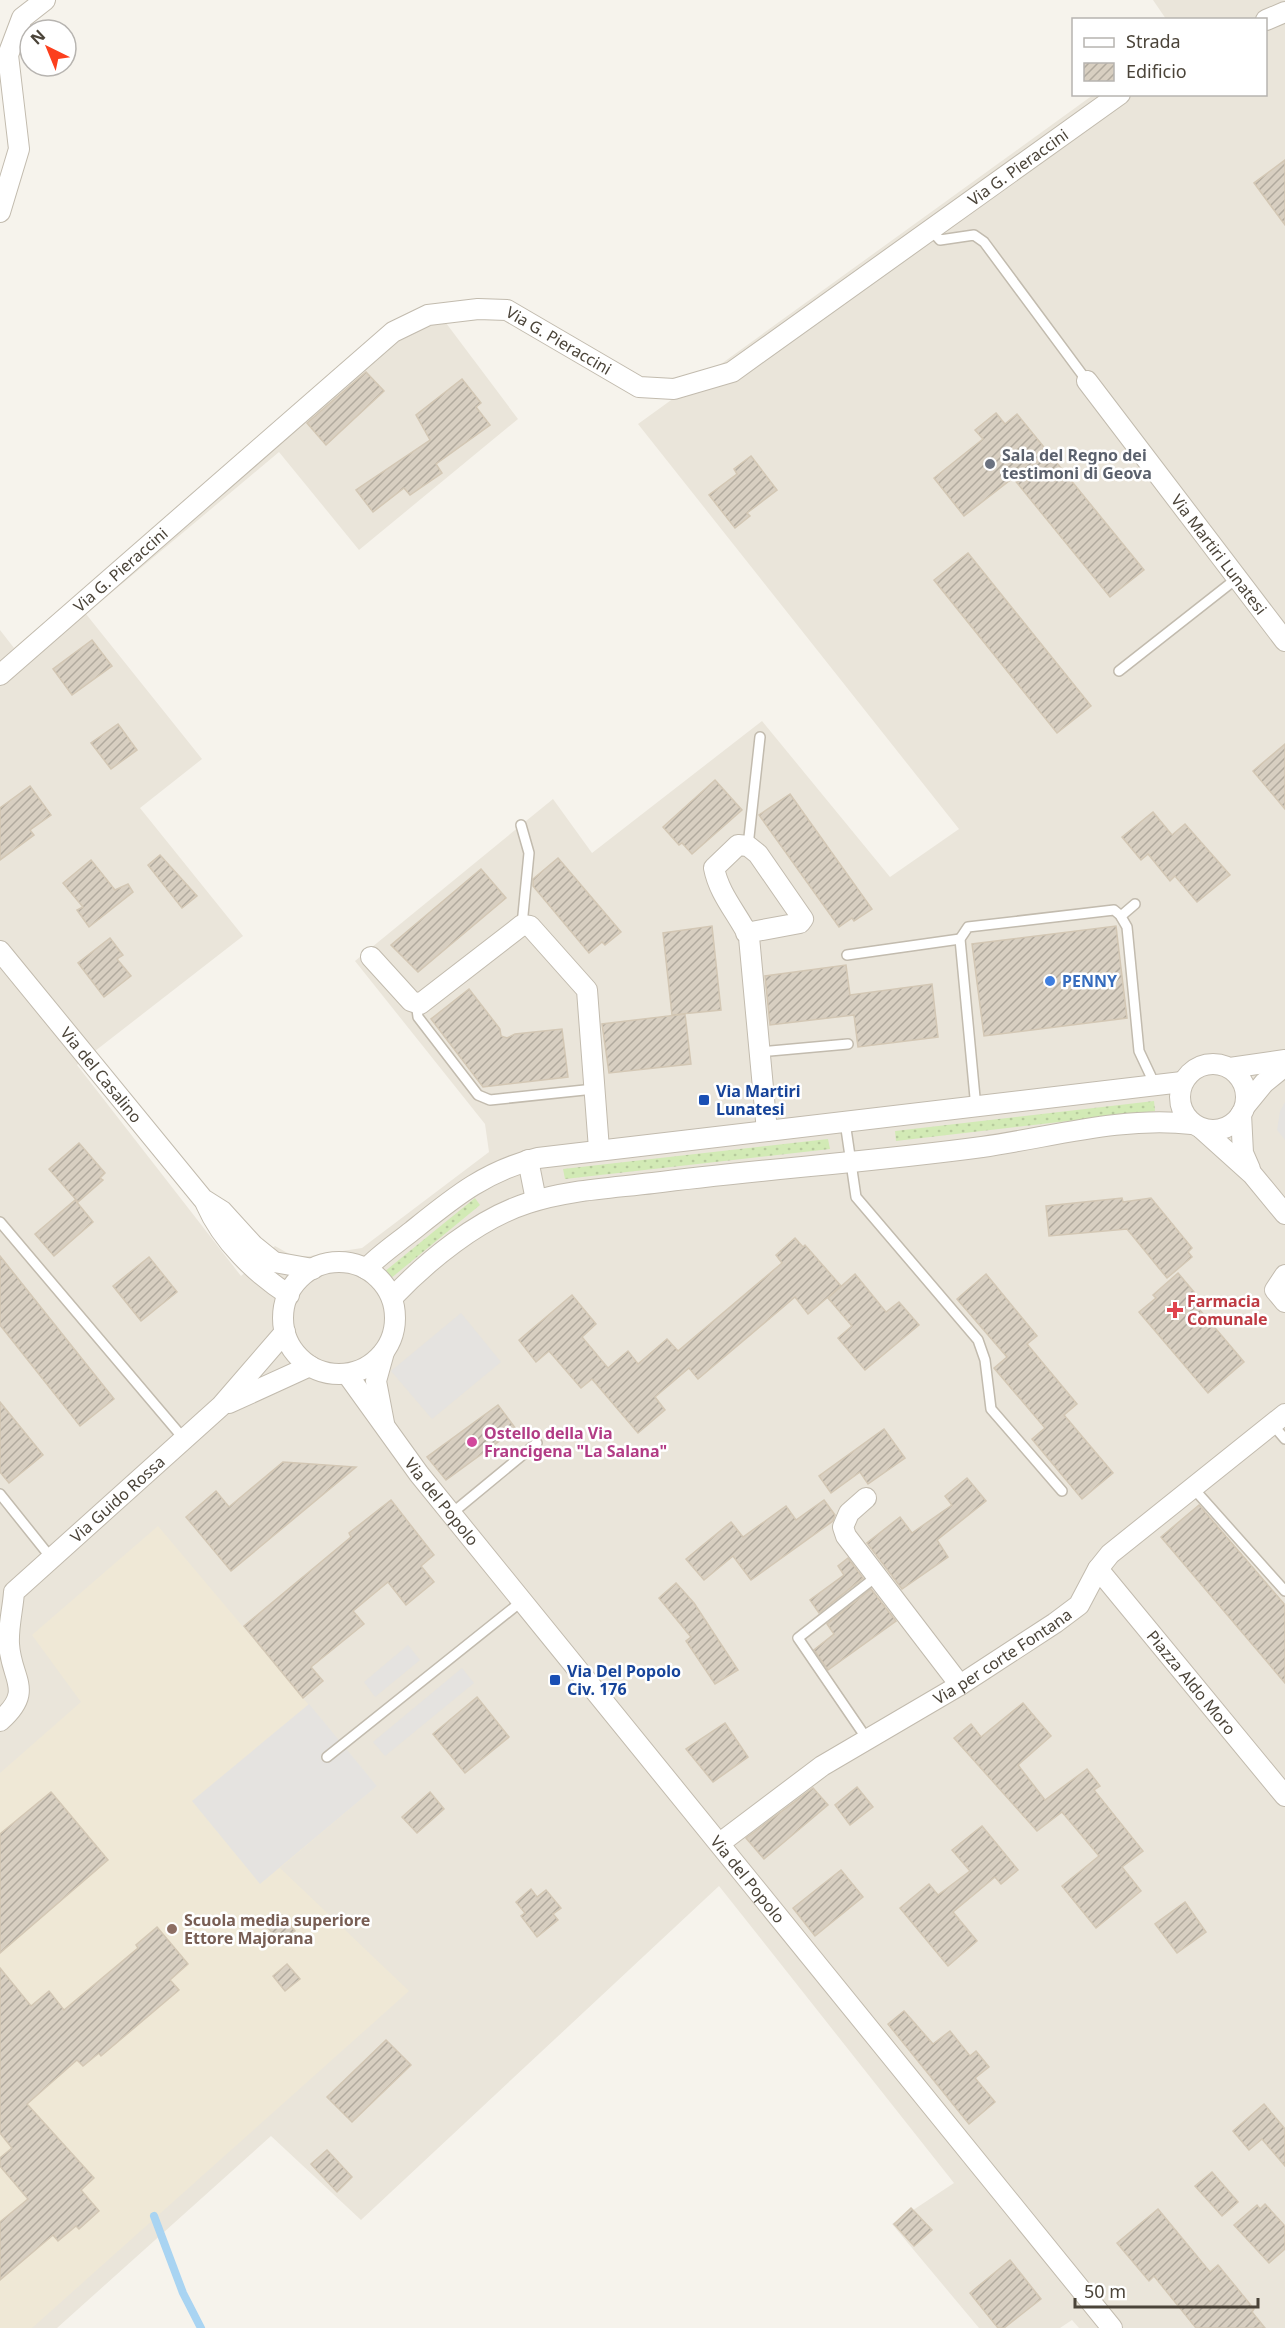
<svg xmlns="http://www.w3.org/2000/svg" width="1285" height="2328" font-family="'Noto Sans',sans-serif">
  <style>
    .residential { fill: #eae5da }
    .education { fill: #efe8d6 }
    .grass { fill: url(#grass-dots) }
    .parking { fill: #e5e3e0 }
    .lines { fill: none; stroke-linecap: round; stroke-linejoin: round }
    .stream { stroke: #a9d4f2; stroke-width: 8 }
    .building { fill: url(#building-hatch); stroke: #d3c7b4; stroke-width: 1.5 }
    .lane-casing { stroke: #c2bbae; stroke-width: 12 }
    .street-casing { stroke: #c2bbae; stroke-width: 22 }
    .lane { stroke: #fff; stroke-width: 9 }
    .street { stroke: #fff; stroke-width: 20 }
    .worship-dot { fill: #6b7280; stroke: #fff; stroke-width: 2 }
    .shop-dot { fill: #3f7fe0; stroke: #fff; stroke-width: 2 }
    .transit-dot { fill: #1a4fb4; stroke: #fff; stroke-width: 2 }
    .health-dot { fill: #e0444e; stroke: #fff; stroke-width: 2 }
    .hotel-dot { fill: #d1479c; stroke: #fff; stroke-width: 2 }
    .education-dot { fill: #8d6e63; stroke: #fff; stroke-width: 2 }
    .labels { text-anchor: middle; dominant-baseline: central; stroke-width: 5; stroke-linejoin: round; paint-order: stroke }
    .street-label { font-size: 16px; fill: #4b4439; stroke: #fff }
    .worship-label { font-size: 16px; font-weight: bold; fill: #5b616d; stroke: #fff; text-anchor: start }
    .shop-label { font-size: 16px; font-weight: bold; fill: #366cbe; stroke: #fff; text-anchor: start }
    .transit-label { font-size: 16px; font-weight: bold; fill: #164399; stroke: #fff; text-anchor: start }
    .health-label { font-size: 16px; font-weight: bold; fill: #be3a42; stroke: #fff; text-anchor: start }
    .hotel-label { font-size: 16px; font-weight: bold; fill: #b23c85; stroke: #fff; text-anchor: start }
    .education-label { font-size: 16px; font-weight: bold; fill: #785e54; stroke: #fff; text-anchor: start }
  </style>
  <defs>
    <pattern id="grass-dots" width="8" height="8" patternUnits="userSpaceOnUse" patternTransform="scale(1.5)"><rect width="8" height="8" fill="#d2eab5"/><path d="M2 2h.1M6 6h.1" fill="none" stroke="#b6ca9c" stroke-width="1.8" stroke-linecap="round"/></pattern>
    <pattern id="building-hatch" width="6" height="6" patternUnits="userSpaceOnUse" patternTransform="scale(1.5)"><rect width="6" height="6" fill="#d8cfc1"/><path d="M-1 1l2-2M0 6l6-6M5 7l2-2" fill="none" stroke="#b1aa9e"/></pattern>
  </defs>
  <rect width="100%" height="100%" fill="#f6f3ec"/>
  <path class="residential" d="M 1153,0 L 1285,0 L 1285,2328 L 1079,2328 L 1072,2320 L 1060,2328 L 979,2328 L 892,2224 L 954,2183 L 719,1886 L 361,2220 L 271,2136 L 57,2328 L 0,2328 L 0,630 L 14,648 L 264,435 L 434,307 L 518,419 L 359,550 L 279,452 L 86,614 L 202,759 L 140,808 L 243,936 L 77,1065 L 241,1276 L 275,1246 L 293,1256 L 310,1256 L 362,1248 L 489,1152 L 485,1124 L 355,961 L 553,799 L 592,853 L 762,721 L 890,877 L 959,829 L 638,424 L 1093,95 L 1266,94 L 1266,20 L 1166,19 Z"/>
  <path class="education" d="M 158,1526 L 377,1786 L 280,1868 L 409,1991 L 32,2328 L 0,2328 L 0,1773 L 81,1702 L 32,1635 Z"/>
  <g class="grass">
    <path d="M 1154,1101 L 1155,1111 L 896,1141 L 895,1131 Z"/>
    <path d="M 828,1139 L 830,1149 L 565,1179 L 563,1169 Z"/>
    <path d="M 475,1198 L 480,1205 L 390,1279 L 384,1272 Z"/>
  </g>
  <g class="parking">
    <path d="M 1285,1102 L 1285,1140 L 1277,1130 L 1280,1111 Z"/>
    <path d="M 461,1313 L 501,1362 L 432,1419 L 391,1371 Z"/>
    <path d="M 408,1645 L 420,1660 L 375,1697 L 364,1682 Z"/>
    <path d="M 462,1668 L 474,1683 L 385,1756 L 373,1742 Z"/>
    <path d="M 309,1704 L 377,1786 L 260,1884 L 192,1801 Z"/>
  </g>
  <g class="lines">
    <path class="stream" d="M 154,2216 L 183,2293 L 201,2328"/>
  </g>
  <g class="building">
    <path d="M 1285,160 L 1285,225 L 1254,183 Z"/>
    <path d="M 366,372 L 384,391 L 326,445 L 307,423 Z"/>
    <path d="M 462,379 L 481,403 L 476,407 L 490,425 L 436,464 L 442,473 L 410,495 L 404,488 L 373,512 L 356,490 L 430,440 L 416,415 Z"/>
    <path d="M 996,413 L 1005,424 L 1017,414 L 1144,570 L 1110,597 L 1013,478 L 964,516 L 934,478 L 983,439 L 975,430 Z"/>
    <path d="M 751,456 L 777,490 L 747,513 L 750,516 L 735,528 L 709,495 L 737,474 L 734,469 Z"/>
    <path d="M 968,553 L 1091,706 L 1057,733 L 934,580 Z"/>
    <path d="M 92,640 L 112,666 L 72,695 L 53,669 Z"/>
    <path d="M 118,724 L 137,750 L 111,769 L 91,743 Z"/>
    <path d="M 1285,744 L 1285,809 L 1253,771 Z"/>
    <path d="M 715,780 L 742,810 L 692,854 L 682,843 L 679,845 L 663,827 Z"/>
    <path d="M 30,786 L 51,815 L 30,830 L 34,835 L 0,860 L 0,808 Z"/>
    <path d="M 790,794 L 872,909 L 854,921 L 852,918 L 839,927 L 759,815 Z"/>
    <path d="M 1153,812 L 1172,835 L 1185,824 L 1230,875 L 1197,902 L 1175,876 L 1170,881 L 1148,854 L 1141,860 L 1122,837 Z"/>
    <path d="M 160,855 L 197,896 L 182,908 L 148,865 Z"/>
    <path d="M 558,858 L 621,932 L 605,945 L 602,942 L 589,953 L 533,886 L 533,879 Z"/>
    <path d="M 91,860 L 115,890 L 128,884 L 133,892 L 89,927 L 77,910 L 83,907 L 63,883 Z"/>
    <path d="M 481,869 L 506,898 L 418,972 L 391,945 Z"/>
    <path d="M 712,926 L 721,1010 L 672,1015 L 663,933 Z"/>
    <path d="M 1116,926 L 1127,1018 L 984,1036 L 972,944 Z"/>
    <path d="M 110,938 L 123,955 L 117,959 L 131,976 L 104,997 L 78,963 Z"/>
    <path d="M 846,965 L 850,995 L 932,984 L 938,1037 L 858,1047 L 854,1015 L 770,1025 L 765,976 Z"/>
    <path d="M 469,989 L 500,1029 L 501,1036 L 507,1038 L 515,1034 L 562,1029 L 568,1077 L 483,1087 L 431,1019 Z"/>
    <path d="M 685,1014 L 691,1064 L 609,1073 L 602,1024 Z"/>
    <path d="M 79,1143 L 105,1173 L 100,1178 L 103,1180 L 78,1202 L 49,1169 Z"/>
    <path d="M 1122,1198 L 1123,1202 L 1151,1198 L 1192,1248 L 1188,1252 L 1192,1257 L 1167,1278 L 1127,1229 L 1049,1236 L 1046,1206 Z"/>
    <path d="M 75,1200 L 93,1222 L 54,1256 L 35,1234 Z"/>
    <path d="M 795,1238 L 803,1247 L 805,1245 L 841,1286 L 808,1314 L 795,1297 L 698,1379 L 689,1368 L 655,1397 L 665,1410 L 638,1433 L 592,1379 L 581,1388 L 549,1351 L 536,1362 L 519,1340 L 572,1295 L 596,1324 L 582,1337 L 608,1368 L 628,1351 L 638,1364 L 667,1339 L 678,1351 L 782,1263 L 776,1255 Z"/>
    <path d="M 0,1256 L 114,1399 L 80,1426 L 0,1325 Z"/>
    <path d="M 149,1257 L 177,1292 L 141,1321 L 113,1286 Z"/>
    <path d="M 1178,1273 L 1204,1304 L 1199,1309 L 1244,1362 L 1208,1393 L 1139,1312 L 1156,1298 L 1153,1295 Z"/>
    <path d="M 855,1274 L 886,1312 L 899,1302 L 919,1325 L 865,1370 L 838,1338 L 852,1326 L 828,1298 Z"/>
    <path d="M 986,1274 L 1037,1336 L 1027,1344 L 1077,1404 L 1064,1415 L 1113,1473 L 1082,1499 L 1032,1439 L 1045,1428 L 994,1368 L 1007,1357 L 957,1299 Z"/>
    <path d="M 0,1402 L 43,1455 L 9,1483 L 0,1472 Z"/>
    <path d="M 498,1405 L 516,1429 L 446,1480 L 427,1457 Z"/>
    <path d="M 884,1429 L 905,1458 L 868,1484 L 860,1472 L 831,1493 L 819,1476 Z"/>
    <path d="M 283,1462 L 356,1467 L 231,1571 L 186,1517 L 216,1491 L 229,1507 Z"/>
    <path d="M 967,1478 L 986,1501 L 937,1540 L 948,1557 L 902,1589 L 867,1543 L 900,1517 L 912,1533 L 952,1505 L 945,1496 Z"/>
    <path d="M 391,1500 L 434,1555 L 421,1566 L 434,1582 L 406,1605 L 388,1582 L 353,1611 L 364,1624 L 311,1667 L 323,1681 L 303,1698 L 244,1626 L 351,1537 L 349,1533 Z"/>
    <path d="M 824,1500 L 835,1515 L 833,1521 L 751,1580 L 733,1556 L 704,1580 L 686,1559 L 731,1522 L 743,1537 L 786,1506 L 796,1520 Z"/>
    <path d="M 1199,1505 L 1285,1605 L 1285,1683 L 1161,1537 Z"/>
    <path d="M 848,1558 L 863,1578 L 819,1613 L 810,1600 L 844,1575 L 838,1566 Z"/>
    <path d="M 676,1583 L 694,1603 L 738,1670 L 715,1684 L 686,1641 L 691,1637 L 659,1598 Z"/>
    <path d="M 871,1589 L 896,1621 L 828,1670 L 814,1650 L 834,1634 L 827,1624 Z"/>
    <path d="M 477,1697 L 509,1737 L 465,1773 L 433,1734 Z"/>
    <path d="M 1023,1703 L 1051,1736 L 1018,1765 L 1045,1800 L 1087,1769 L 1100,1786 L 1094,1790 L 1143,1851 L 1122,1867 L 1141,1891 L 1096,1928 L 1062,1886 L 1099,1856 L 1062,1812 L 1037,1831 L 954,1738 L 971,1724 L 981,1737 Z"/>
    <path d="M 725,1723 L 748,1757 L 713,1782 L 686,1749 Z"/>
    <path d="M 857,1787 L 873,1807 L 850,1825 L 835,1805 Z"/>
    <path d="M 813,1788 L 828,1805 L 764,1859 L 746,1838 Z"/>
    <path d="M 51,1792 L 108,1860 L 0,1953 L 0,1834 Z"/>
    <path d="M 430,1792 L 444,1809 L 417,1833 L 402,1817 Z"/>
    <path d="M 982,1826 L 1018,1870 L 1001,1884 L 995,1877 L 953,1912 L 977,1941 L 948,1966 L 900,1908 L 929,1884 L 938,1895 L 970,1871 L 952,1850 Z"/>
    <path d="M 841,1870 L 863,1897 L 815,1936 L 793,1908 Z"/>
    <path d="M 531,1889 L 537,1897 L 546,1890 L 561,1908 L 553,1914 L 558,1920 L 537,1937 L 521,1916 L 525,1913 L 516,1902 Z"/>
    <path d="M 1185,1902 L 1206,1932 L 1177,1953 L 1155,1924 Z"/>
    <path d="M 282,1915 L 295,1931 L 281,1943 L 268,1928 Z"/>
    <path d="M 157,1927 L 188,1964 L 170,1980 L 179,1990 L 101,2056 L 99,2053 L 83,2066 L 77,2060 L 27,2104 L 94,2178 L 81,2190 L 99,2211 L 79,2229 L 76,2226 L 58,2241 L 53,2235 L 0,2280 L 0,2222 L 28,2199 L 0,2166 L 0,2158 L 12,2148 L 0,2133 L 0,1968 L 31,2006 L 49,1991 L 64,2010 L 138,1948 L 136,1945 Z"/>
    <path d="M 287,1964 L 300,1979 L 285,1991 L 273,1976 Z"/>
    <path d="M 904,2011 L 933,2044 L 950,2031 L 970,2056 L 976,2051 L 989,2067 L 975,2078 L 995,2102 L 969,2124 L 888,2024 Z"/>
    <path d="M 386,2040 L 411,2065 L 352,2122 L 327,2097 Z"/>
    <path d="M 1264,2104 L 1285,2129 L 1285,2166 L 1262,2139 L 1249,2150 L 1233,2131 Z"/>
    <path d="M 327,2150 L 352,2177 L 337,2192 L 311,2164 Z"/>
    <path d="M 1212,2172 L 1238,2202 L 1222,2216 L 1195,2186 Z"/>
    <path d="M 1265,2204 L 1285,2226 L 1285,2249 L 1269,2263 L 1234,2225 L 1257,2205 L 1260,2209 Z"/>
    <path d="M 911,2208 L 932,2230 L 914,2246 L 894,2224 Z"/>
    <path d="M 1158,2209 L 1210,2272 L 1218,2265 L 1254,2309 L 1252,2312 L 1265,2328 L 1196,2328 L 1154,2276 L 1149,2281 L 1117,2243 Z"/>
    <path d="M 1010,2260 L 1041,2299 L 1004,2328 L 998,2328 L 970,2293 Z"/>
  </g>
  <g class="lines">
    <defs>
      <g id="lane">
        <path d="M 932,231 L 940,240 L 974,235 L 984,242 L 1087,381"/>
        <path d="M 1119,671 L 1236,579"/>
        <path d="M 521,825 L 529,853 L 522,925"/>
        <path d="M 748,846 L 760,737"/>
        <path d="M 1121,916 L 1135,904"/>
        <path d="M 847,955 L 960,939"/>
        <path d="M 416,1002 L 418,1017 L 478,1095 L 490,1100 L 594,1089"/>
        <path d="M 760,1052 L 848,1044"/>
        <path d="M 976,1108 L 960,939 L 968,927 L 1114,910 L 1120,915 L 1127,927 L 1139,1051 L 1155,1085"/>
        <path d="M 845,1122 L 856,1197 L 978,1340 L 985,1360 L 991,1409 L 1062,1491"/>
        <path d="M 0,1222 L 184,1439"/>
        <path d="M 1273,1425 L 1285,1439"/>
        <path d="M 1194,1489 L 1285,1591"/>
        <path d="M 0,1494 L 52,1559"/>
        <path d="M 451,1514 L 537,1443"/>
        <path d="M 867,1739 L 798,1638 L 877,1576"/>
        <path d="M 327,1757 L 522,1601"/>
      </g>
      <g id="street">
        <path d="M 1266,20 L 1285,12"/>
        <path d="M 0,212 L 19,149 L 8,55 L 22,18 L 45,0"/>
        <path id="s1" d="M 1087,381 L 1285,641"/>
        <path id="s2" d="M 0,675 L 393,332 L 428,315 L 478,309 L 507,310 L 639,387 L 674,389 L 732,372 L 1120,94"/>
        <path d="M 746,933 L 800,923 L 803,919 L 758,854 L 748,846 L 738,845 L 714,868 C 719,894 737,913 749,937 L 767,1131"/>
        <path id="s3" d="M 0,951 L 203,1199 L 222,1211 L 253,1245 L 274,1262 L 313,1269"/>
        <path d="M 371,957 L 411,1001 L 420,1004 L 522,925 L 530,926 L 587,990 L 599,1149"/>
        <circle cx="1213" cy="1097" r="33"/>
        <path d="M 1230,1068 L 1285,1060"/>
        <path d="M 1246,1105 L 1264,1083 L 1285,1066"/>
        <path d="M 1241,1114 L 1243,1153 L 1250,1169"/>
        <path d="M 1202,1129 L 1252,1174 L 1285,1214"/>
        <path d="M 528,1160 L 536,1200"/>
        <path d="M 206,1204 C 222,1241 256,1274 289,1295"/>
        <circle cx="339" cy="1318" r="56"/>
        <path d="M 366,1269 C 379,1255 397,1243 412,1231 C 453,1198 485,1171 538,1158 L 1182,1082"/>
        <path d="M 1285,1275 L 1275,1290 L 1285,1302"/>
        <path d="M 392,1298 C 427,1261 478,1219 528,1203 C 567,1190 612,1188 653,1183 C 762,1169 872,1162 982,1147 C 1052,1137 1121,1116 1192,1124"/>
        <path d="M 384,1352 L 376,1381 L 384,1423"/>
        <path id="s4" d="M 347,1374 L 419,1474 L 1112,2328"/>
        <path d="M 229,1403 L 310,1366"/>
        <path d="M 866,1498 L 849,1513 L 843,1527 L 846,1536 L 960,1685"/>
        <path id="s5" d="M 1098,1569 L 1285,1796"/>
        <path id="s6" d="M 0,1721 C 35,1690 11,1680 9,1644 C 8,1627 13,1608 14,1592 L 221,1406 L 285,1332"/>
        <path id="s7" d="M 720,1843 L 822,1766 L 960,1685 L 1055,1623 L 1079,1605 L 1098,1569 L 1110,1554 L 1285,1414"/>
      </g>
    </defs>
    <use href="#lane" class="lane-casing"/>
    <use href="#street" class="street-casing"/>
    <use href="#lane" class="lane"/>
    <use href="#street" class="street"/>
  </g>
  <circle class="worship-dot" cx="990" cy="464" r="6"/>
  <circle class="shop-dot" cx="1050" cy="981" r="6"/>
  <g class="transit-dot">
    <rect x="698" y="1094" width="12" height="12" rx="3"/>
    <rect x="549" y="1674" width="12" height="12" rx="3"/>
  </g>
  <path class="health-dot" d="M1172 1301h6v6h6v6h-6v6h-6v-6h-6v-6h6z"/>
  <circle class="hotel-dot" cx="472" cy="1442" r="6"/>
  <circle class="education-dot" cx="172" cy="1929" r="6"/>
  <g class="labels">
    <g class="street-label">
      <text stroke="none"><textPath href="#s2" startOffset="1240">Via G. Pieraccini</textPath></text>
      <text stroke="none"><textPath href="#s2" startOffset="700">Via G. Pieraccini</textPath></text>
      <text stroke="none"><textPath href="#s1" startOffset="218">Via Martiri Lunatesi</textPath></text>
      <text stroke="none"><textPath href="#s2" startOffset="160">Via G. Pieraccini</textPath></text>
      <text stroke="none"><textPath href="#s3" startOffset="160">Via del Casalino</textPath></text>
      <text stroke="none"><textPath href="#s6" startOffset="276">Via Guido Rossa</textPath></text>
      <text stroke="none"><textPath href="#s4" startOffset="159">Via del Popolo</textPath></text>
      <text stroke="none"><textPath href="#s7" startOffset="339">Via per corte Fontana</textPath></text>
      <text stroke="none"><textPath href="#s5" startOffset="147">Piazza Aldo Moro</textPath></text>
      <text stroke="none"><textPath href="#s4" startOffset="645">Via del Popolo</textPath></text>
    </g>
    <g class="worship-label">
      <text x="1002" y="455">Sala del Regno dei<tspan x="1002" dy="18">testimoni di Geova</tspan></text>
    </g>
    <g class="shop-label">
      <text x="1062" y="981">PENNY</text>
    </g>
    <g class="transit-label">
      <text x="716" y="1091">Via Martiri<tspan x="716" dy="18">Lunatesi</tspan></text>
      <text x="567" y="1671">Via Del Popolo<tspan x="567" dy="18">Civ. 176</tspan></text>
    </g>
    <g class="health-label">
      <text x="1187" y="1301">Farmacia<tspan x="1187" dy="18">Comunale</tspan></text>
    </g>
    <g class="hotel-label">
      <text x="484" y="1433">Ostello della Via<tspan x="484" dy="18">Francigena "La Salana"</tspan></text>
    </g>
    <g class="education-label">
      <text x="184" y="1920">Scuola media superiore<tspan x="184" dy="18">Ettore Majorana</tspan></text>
    </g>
  </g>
  <rect x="1072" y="18" width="195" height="78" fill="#ffffff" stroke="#b7b4b0" stroke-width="1.5"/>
  <rect x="1084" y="38" width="30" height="9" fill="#ffffff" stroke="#b7b4b0" stroke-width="1.5"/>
  <text x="1126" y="48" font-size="18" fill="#4b4439">Strada</text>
  <rect x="1084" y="63" width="30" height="18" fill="url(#building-hatch)" stroke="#b7b4b0" stroke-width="1.5"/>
  <text x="1126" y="78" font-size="18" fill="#4b4439">Edificio</text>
  <g transform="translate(48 48) rotate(317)"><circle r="28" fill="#ffffff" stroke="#b7b4b0" stroke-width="1.5"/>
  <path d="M0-4.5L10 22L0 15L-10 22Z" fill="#fc3f1d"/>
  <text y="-9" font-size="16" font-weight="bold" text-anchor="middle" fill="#4b4439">N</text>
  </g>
  <path d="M1075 2298v9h183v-9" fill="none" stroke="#4b4439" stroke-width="3"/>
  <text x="1084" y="2298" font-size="18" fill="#4b4439" stroke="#ffffff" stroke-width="4.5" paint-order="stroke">50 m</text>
</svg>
